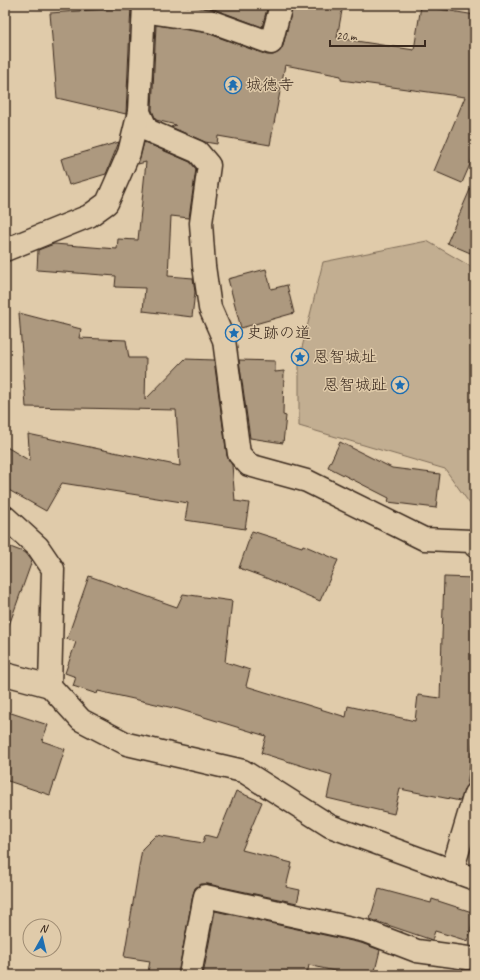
<svg xmlns="http://www.w3.org/2000/svg" width="480" height="980" font-family="Caveat,'Klee One',sans-serif">
  <style>
    .green { fill: #c2ae91; stroke: #7e6c58 }
    .building { fill: #ad997f; stroke: #3b2a1e }
    .lines { fill: none; stroke-linecap: round; stroke-linejoin: round }
    .minor-casing { stroke: #3b2a1e; stroke-width: 25 }
    .minor { stroke: #e0cbaa; stroke-width: 22 }
    .labels { text-anchor: middle; dominant-baseline: central; stroke-width: 3; stroke-linejoin: round; paint-order: stroke }
    .poi-label { font-size: 16px; fill: #3b2a1e; stroke: #e0cbaa; text-anchor: start }
  </style>
  <rect width="100%" height="100%" fill="#e0cbaa"/>
  <filter id="ink" filterUnits="userSpaceOnUse"><feTurbulence type="fractalNoise" baseFrequency=".025" numOctaves="2"/><feDisplacementMap in="SourceGraphic" scale="8" xChannelSelector="R" yChannelSelector="G"/><feConvolveMatrix kernelMatrix="1 2 1 2 8 2 1 2 1" color-interpolation-filters="sRGB"/></filter>
  <g filter="url(#ink)">
    <path class="green" d="M 427,241 L 475,269 L 475,511 L 445,469 L 299,426 L 299,360 L 323,262 Z"/>
    <g class="building">
      <path d="M 121,5 L 131,5 L 126,114 L 57,98 L 50,13 L 121,8 Z"/>
      <path d="M 188,5 L 268,5 L 262,27 L 214,9 Z"/>
      <path d="M 293,5 L 343,5 L 337,38 L 414,50 L 421,6 L 475,15 L 475,153 L 462,183 L 434,171 L 465,97 L 341,80 L 341,76 L 285,65 L 270,145 L 218,136 L 217,144 L 205,142 L 171,127 L 176,125 L 156,120 L 152,110 L 156,25 L 207,33 L 267,55 L 273,55 L 279,52 L 283,46 Z"/>
      <path d="M 119,142 L 106,174 L 69,185 L 61,159 Z"/>
      <path d="M 144,142 L 190,162 L 196,169 L 189,218 L 171,216 L 168,276 L 193,278 L 195,292 L 192,317 L 143,311 L 145,288 L 115,287 L 116,276 L 37,270 L 38,250 L 54,244 L 117,249 L 118,239 L 138,240 L 146,162 L 138,164 Z"/>
      <path d="M 475,178 L 475,255 L 447,243 Z"/>
      <path d="M 266,269 L 271,289 L 287,285 L 294,313 L 241,328 L 228,279 Z"/>
      <path d="M 19,313 L 81,329 L 79,338 L 126,340 L 129,358 L 146,358 L 145,400 L 185,359 L 214,360 L 227,456 L 232,465 L 235,501 L 249,503 L 245,529 L 185,520 L 188,503 L 62,483 L 46,511 L 5,488 L 5,446 L 30,461 L 28,434 L 180,466 L 176,410 L 26,407 Z"/>
      <path d="M 239,360 L 275,361 L 275,372 L 284,371 L 283,415 L 286,416 L 283,443 L 250,438 Z"/>
      <path d="M 340,442 L 392,468 L 440,474 L 436,508 L 388,502 L 389,498 L 328,467 Z"/>
      <path d="M 252,531 L 302,547 L 303,545 L 338,560 L 320,601 L 266,578 L 239,568 Z"/>
      <path d="M 5,545 L 26,553 L 32,561 L 8,628 L 5,627 Z"/>
      <path d="M 89,576 L 177,607 L 183,594 L 232,601 L 225,662 L 250,670 L 246,686 L 346,717 L 348,706 L 415,721 L 418,695 L 440,698 L 444,577 L 475,578 L 475,732 L 467,785 L 460,801 L 400,789 L 394,814 L 327,798 L 332,775 L 261,753 L 266,736 L 178,709 L 98,691 L 97,694 L 73,686 L 76,677 L 65,673 L 76,642 L 67,639 Z"/>
      <path d="M 5,711 L 48,725 L 42,741 L 65,749 L 50,795 L 5,780 Z"/>
      <path d="M 236,791 L 262,802 L 242,850 L 292,863 L 286,887 L 300,890 L 297,903 L 208,884 L 201,884 L 195,888 L 193,894 L 178,975 L 148,972 L 150,961 L 124,957 L 142,849 L 156,835 L 203,843 L 205,835 L 217,838 Z"/>
      <path d="M 379,889 L 431,903 L 432,899 L 475,913 L 468,941 L 435,931 L 432,940 L 370,919 Z"/>
      <path d="M 215,911 L 361,943 L 380,950 L 374,975 L 351,975 L 309,965 L 307,975 L 203,975 Z"/>
    </g>
    <g class="lines">
      <defs>
        <g id="minor">
          <path d="M 144,5 L 139,112 L 147,130 L 198,152 L 209,165 L 201,223 L 204,266 L 210,308 L 224,340 L 239,454 L 249,465 L 307,481 L 424,539 L 471,541 L 475,546"/>
          <path d="M 144,11 L 210,21 L 271,43 L 281,5"/>
          <path d="M 5,250 L 89,216 L 107,203 L 129,153 L 139,112"/>
          <path d="M 5,517 L 38,547 L 53,569 L 50,686 L 81,720 L 127,744 L 243,771 L 330,826 L 475,879"/>
          <path d="M 5,674 L 50,686"/>
          <path d="M 452,871 L 475,794"/>
          <path d="M 190,975 L 205,896 L 365,931 L 417,951 L 468,958"/>
        </g>
      </defs>
      <use href="#minor" class="minor-casing"/>
      <use href="#minor" class="minor"/>
    </g>
  </g>
  <defs>
    <symbol id="temple-ring" viewBox="-11 -11 22 22"><circle r="9.5" fill="#e0cbaa" stroke="#1f6fb2" stroke-width="1.5"/><path d="M0-6L5-2H3V0L6.5 2.5H4V6H1.5V3h-3V6H-4V2.5H-6.5L-3 0V-2H-5Z" fill="#1f6fb2"/></symbol>
    <symbol id="sight-ring" viewBox="-11 -11 22 22"><circle r="9.5" fill="#e0cbaa" stroke="#1f6fb2" stroke-width="1.5"/><path d="M0-6L1.8-2.2L6-1.7L2.9 1.2L3.7 5.4L0 3.3L-3.7 5.4L-2.9 1.2L-6-1.7L-1.8-2.2Z" fill="#1f6fb2"/></symbol>
  </defs>
  <g fill-rule="evenodd">
    <use href="#temple-ring" x="223" y="75" width="20" height="20"/>
    <use href="#sight-ring" x="224" y="323" width="20" height="20"/>
    <use href="#sight-ring" x="290" y="347" width="20" height="20"/>
    <use href="#sight-ring" x="390" y="375" width="20" height="20"/>
  </g>
  <g class="labels">
    <g class="poi-label">
      <text x="246" y="85">城徳寺</text>
      <text x="247" y="333">史跡の道</text>
      <text x="313" y="357">恩智城址</text>
      <text x="387" y="385" text-anchor="end">恩智城趾</text>
    </g>
  </g>
  <rect width="480" height="980" fill="none" stroke="#e0cbaa" stroke-width="20"/>
  <rect x="10" y="10" width="460" height="960" fill="none" stroke="#3b2a1e" stroke-width="1.5" filter="url(#ink)"/>
  <g transform="translate(42 938) rotate(8)"><circle r="19" fill="#e0cbaa" stroke="#9e8b72"/>
  <path d="M0-3L7 15L0 10L-7 15Z" fill="#1f6fb2"/>
  <text y="-6" font-size="11" font-weight="bold" text-anchor="middle" fill="#3b2a1e">N</text>
  </g>
  <path d="M330 40v6h95v-6" fill="none" stroke="#3b2a1e" stroke-width="2"/>
  <text x="336" y="40" font-size="12" fill="#3b2a1e" stroke="#e0cbaa" stroke-width="3" paint-order="stroke">20 m</text>
</svg>
